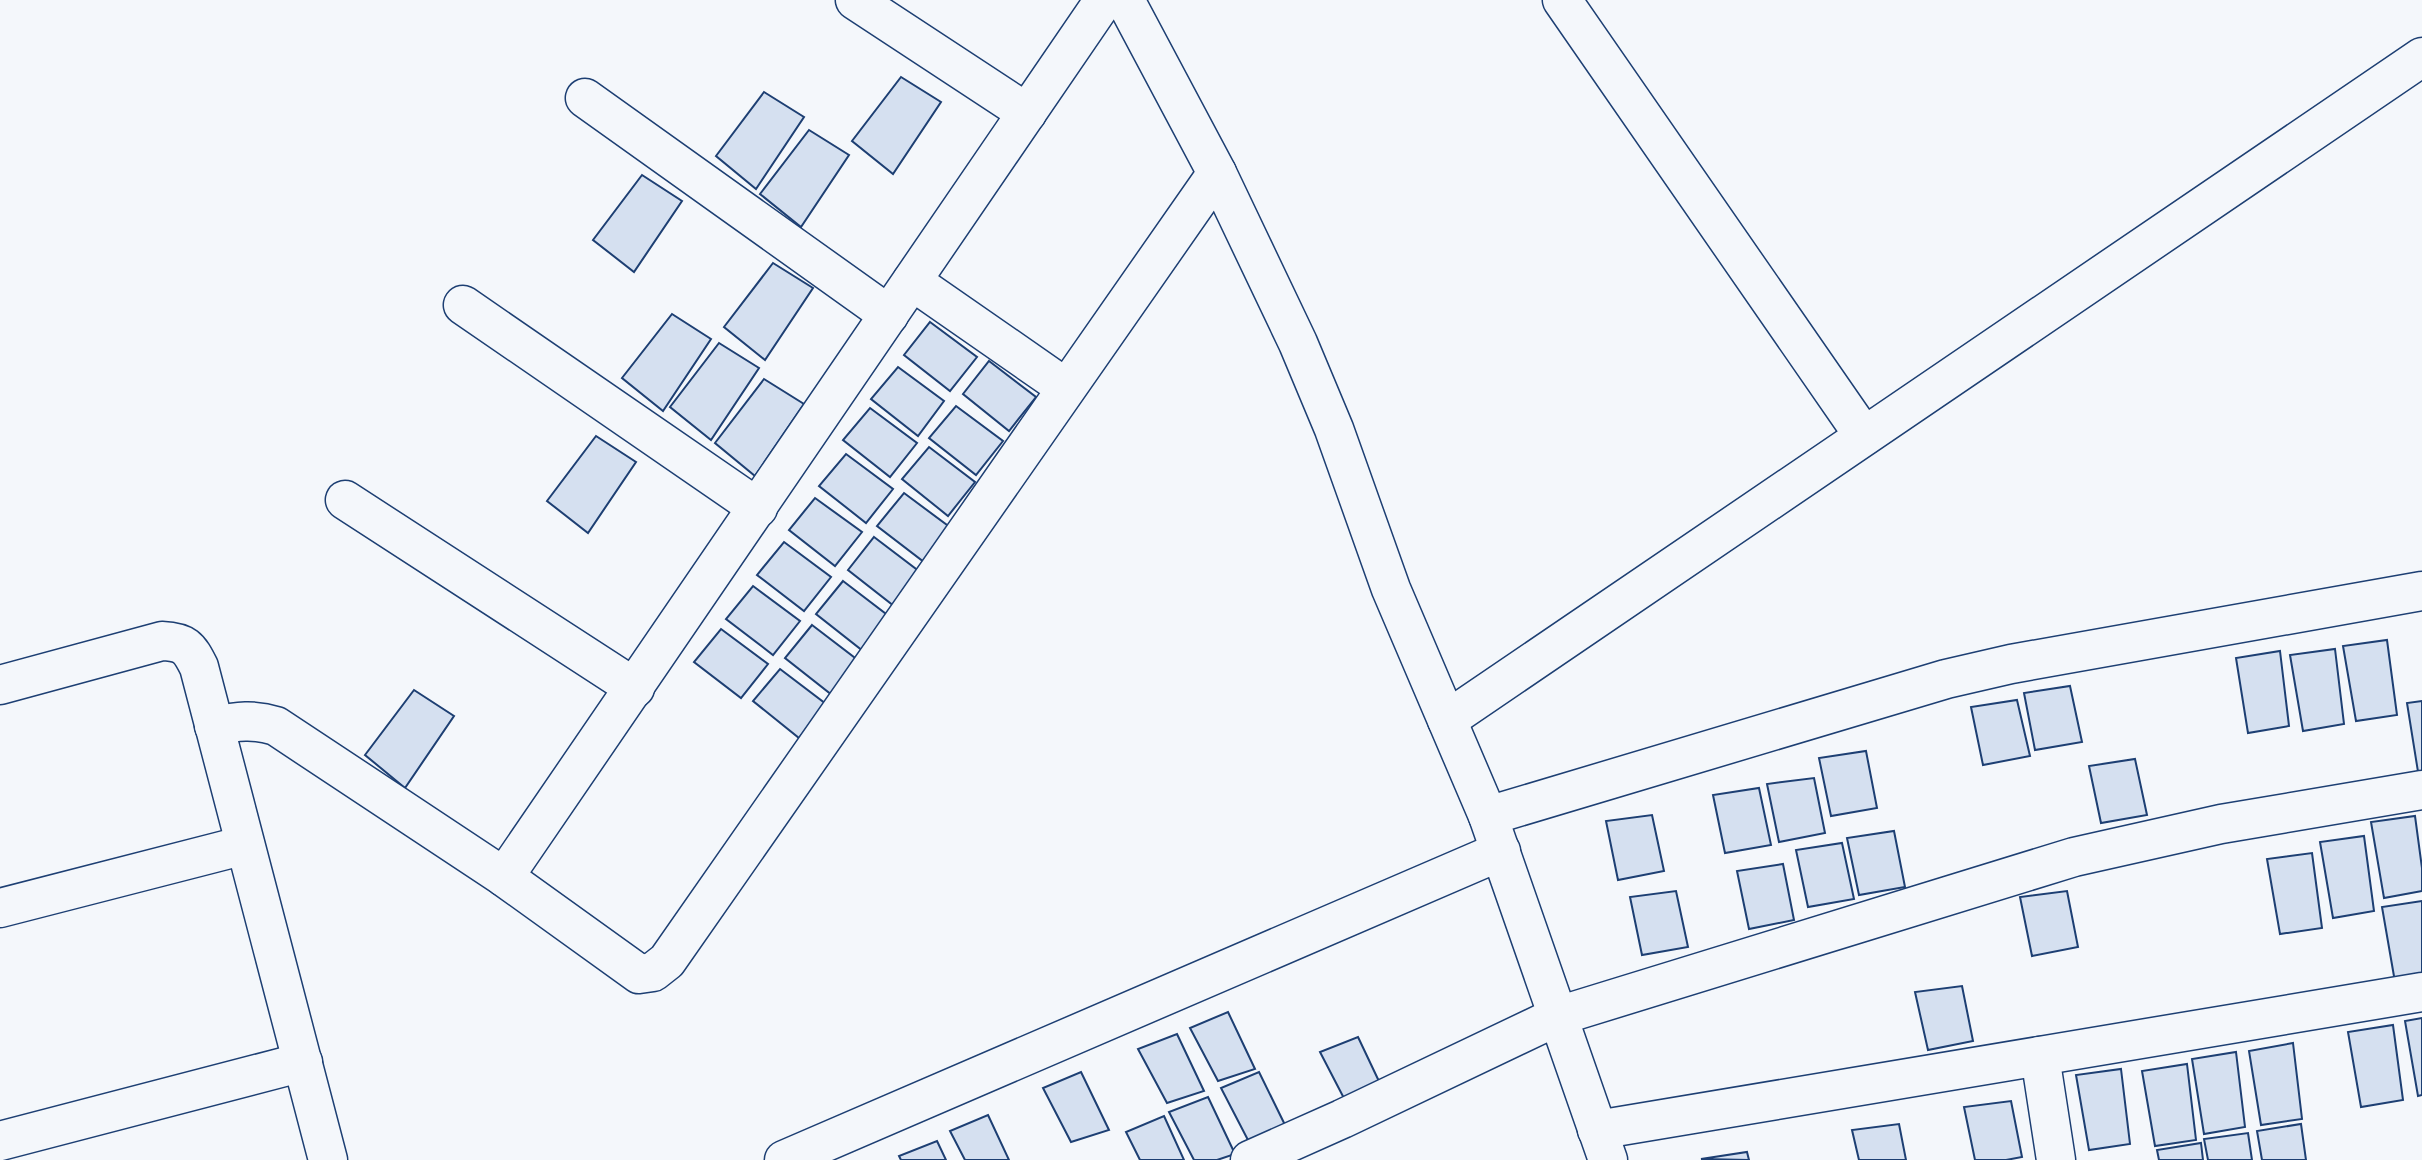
<svg xmlns="http://www.w3.org/2000/svg" width="2422" height="1160" font-family="Signika,sans-serif">
  <style>
    .building { fill: #d5e0f0; stroke: #1d3f73; stroke-width: 2 }
    .lines { fill: none; stroke-linecap: round; stroke-linejoin: round }
    .minor-casing { stroke: #1d3f73; stroke-width: 41 }
    .minor { stroke: #f4f7fb; stroke-width: 38 }
  </style>
  <rect width="100%" height="100%" fill="#f4f7fb"/>
  <g class="building">
    <path d="M 901,77 L 941,102 L 893,174 L 852,141 Z"/>
    <path d="M 764,92 L 804,117 L 756,189 L 716,156 Z"/>
    <path d="M 809,130 L 849,155 L 801,227 L 760,194 Z"/>
    <path d="M 642,175 L 682,201 L 634,272 L 593,240 Z"/>
    <path d="M 773,263 L 813,288 L 765,360 L 724,327 Z"/>
    <path d="M 672,314 L 711,339 L 663,411 L 622,378 Z"/>
    <path d="M 930,322 L 977,357 L 950,391 L 904,355 Z"/>
    <path d="M 719,343 L 759,368 L 711,440 L 670,407 Z"/>
    <path d="M 989,361 L 1036,397 L 1009,431 L 963,394 Z"/>
    <path d="M 898,367 L 944,401 L 918,436 L 871,399 Z"/>
    <path d="M 764,379 L 804,404 L 755,476 L 715,443 Z"/>
    <path d="M 956,406 L 1003,441 L 976,475 L 929,438 Z"/>
    <path d="M 870,408 L 917,443 L 890,477 L 843,440 Z"/>
    <path d="M 596,436 L 636,462 L 588,533 L 547,501 Z"/>
    <path d="M 929,447 L 975,482 L 948,516 L 902,479 Z"/>
    <path d="M 846,454 L 893,489 L 866,523 L 819,486 Z"/>
    <path d="M 904,493 L 951,528 L 924,562 L 877,526 Z"/>
    <path d="M 815,498 L 862,532 L 835,566 L 789,530 Z"/>
    <path d="M 874,537 L 920,572 L 894,606 L 848,570 Z"/>
    <path d="M 784,542 L 831,577 L 804,611 L 757,575 Z"/>
    <path d="M 843,581 L 890,617 L 863,651 L 816,614 Z"/>
    <path d="M 753,586 L 800,621 L 773,655 L 726,619 Z"/>
    <path d="M 812,625 L 859,661 L 832,695 L 785,658 Z"/>
    <path d="M 721,629 L 768,664 L 741,698 L 694,662 Z"/>
    <path d="M 2387,640 L 2397,715 L 2356,721 L 2343,646 Z"/>
    <path d="M 2335,649 L 2344,724 L 2303,731 L 2290,655 Z"/>
    <path d="M 2280,651 L 2289,726 L 2248,733 L 2236,658 Z"/>
    <path d="M 780,669 L 826,704 L 799,738 L 753,701 Z"/>
    <path d="M 2070,686 L 2082,742 L 2035,750 L 2024,693 Z"/>
    <path d="M 414,690 L 454,716 L 405,788 L 365,755 Z"/>
    <path d="M 2017,700 L 2030,756 L 1983,765 L 1971,707 Z"/>
    <path d="M 2422,701 L 2422,777 L 2419,778 L 2407,703 Z"/>
    <path d="M 1866,751 L 1877,808 L 1831,816 L 1819,758 Z"/>
    <path d="M 2135,759 L 2147,815 L 2101,823 L 2089,766 Z"/>
    <path d="M 1814,778 L 1825,833 L 1779,842 L 1767,784 Z"/>
    <path d="M 1759,788 L 1771,845 L 1725,853 L 1713,795 Z"/>
    <path d="M 1652,815 L 1664,871 L 1618,880 L 1606,821 Z"/>
    <path d="M 2415,816 L 2422,868 L 2422,891 L 2384,898 L 2371,822 Z"/>
    <path d="M 1894,831 L 1905,887 L 1859,895 L 1847,838 Z"/>
    <path d="M 2364,836 L 2374,911 L 2333,918 L 2320,842 Z"/>
    <path d="M 1842,843 L 1854,899 L 1808,907 L 1796,850 Z"/>
    <path d="M 2312,853 L 2322,928 L 2280,934 L 2267,859 Z"/>
    <path d="M 1783,864 L 1794,920 L 1749,929 L 1737,871 Z"/>
    <path d="M 1676,891 L 1688,947 L 1642,955 L 1630,897 Z"/>
    <path d="M 2067,891 L 2078,947 L 2032,956 L 2020,897 Z"/>
    <path d="M 2422,901 L 2422,978 L 2395,982 L 2382,907 Z"/>
    <path d="M 1962,986 L 1973,1041 L 1928,1050 L 1915,992 Z"/>
    <path d="M 1228,1012 L 1255,1069 L 1218,1081 L 1190,1028 Z"/>
    <path d="M 2422,1018 L 2422,1095 L 2418,1096 L 2405,1021 Z"/>
    <path d="M 2393,1025 L 2403,1100 L 2361,1107 L 2348,1032 Z"/>
    <path d="M 1177,1034 L 1204,1091 L 1167,1103 L 1138,1049 Z"/>
    <path d="M 1358,1037 L 1385,1094 L 1348,1106 L 1320,1052 Z"/>
    <path d="M 2293,1043 L 2302,1119 L 2261,1125 L 2249,1051 Z"/>
    <path d="M 2236,1052 L 2245,1127 L 2204,1134 L 2192,1059 Z"/>
    <path d="M 2187,1064 L 2196,1140 L 2155,1146 L 2142,1071 Z"/>
    <path d="M 2121,1069 L 2130,1144 L 2089,1150 L 2076,1075 Z"/>
    <path d="M 1081,1072 L 1109,1130 L 1071,1142 L 1043,1088 Z"/>
    <path d="M 1259,1072 L 1287,1129 L 1249,1142 L 1221,1088 Z"/>
    <path d="M 1208,1097 L 1235,1154 L 1217,1160 L 1194,1160 L 1169,1112 Z"/>
    <path d="M 2011,1101 L 2022,1157 L 2006,1160 L 1975,1160 L 1964,1107 Z"/>
    <path d="M 988,1115 L 1009,1160 L 965,1160 L 950,1131 Z"/>
    <path d="M 1164,1116 L 1184,1160 L 1140,1160 L 1126,1132 Z"/>
    <path d="M 1899,1124 L 1906,1160 L 1859,1160 L 1852,1130 Z"/>
    <path d="M 2301,1124 L 2306,1160 L 2262,1160 L 2257,1131 Z"/>
    <path d="M 2248,1133 L 2252,1160 L 2208,1160 L 2204,1139 Z"/>
    <path d="M 937,1141 L 946,1160 L 901,1160 L 899,1156 Z"/>
    <path d="M 2201,1143 L 2203,1160 L 2159,1160 L 2157,1150 Z"/>
    <path d="M 1747,1152 L 1749,1160 L 1701,1159 Z"/>
  </g>
  <g class="lines">
    <defs>
      <g id="minor">
        <path d="M 855,0 L 1027,113"/>
        <path d="M 1125,0 L 1217,173 L 1298,343 L 1334,429 L 1391,589 L 1488,816 L 1608,1160"/>
        <path d="M 1562,0 L 1864,436"/>
        <path d="M 585,98 L 889,315"/>
        <path d="M 912,281 L 1066,388"/>
        <path d="M 463,305 L 758,508"/>
        <path d="M 345,500 L 635,688"/>
        <path d="M 0,685 L 162,641 C 185,642 189,647 199,667 L 328,1160"/>
        <path d="M 1447,720 L 2422,57"/>
        <path d="M 214,726 C 237,721 254,719 276,726 L 504,877 L 1104,0"/>
        <path d="M 1488,816 L 1946,679 L 2011,664 L 2422,591"/>
        <path d="M 504,877 L 639,974 L 653,972 L 667,961 L 1217,173"/>
        <path d="M 0,908 L 245,845"/>
        <path d="M 2040,1056 L 2056,1160"/>
        <path d="M 1597,1130 L 2422,992"/>
        <path d="M 0,1141 L 303,1062"/>
        <path d="M 784,1160 L 1501,851"/>
        <path d="M 1250,1160 L 1342,1119 L 1558,1016 L 2074,857 L 2221,824 L 2422,790"/>
      </g>
    </defs>
    <use href="#minor" class="minor-casing"/>
    <use href="#minor" class="minor"/>
  </g>
</svg>
